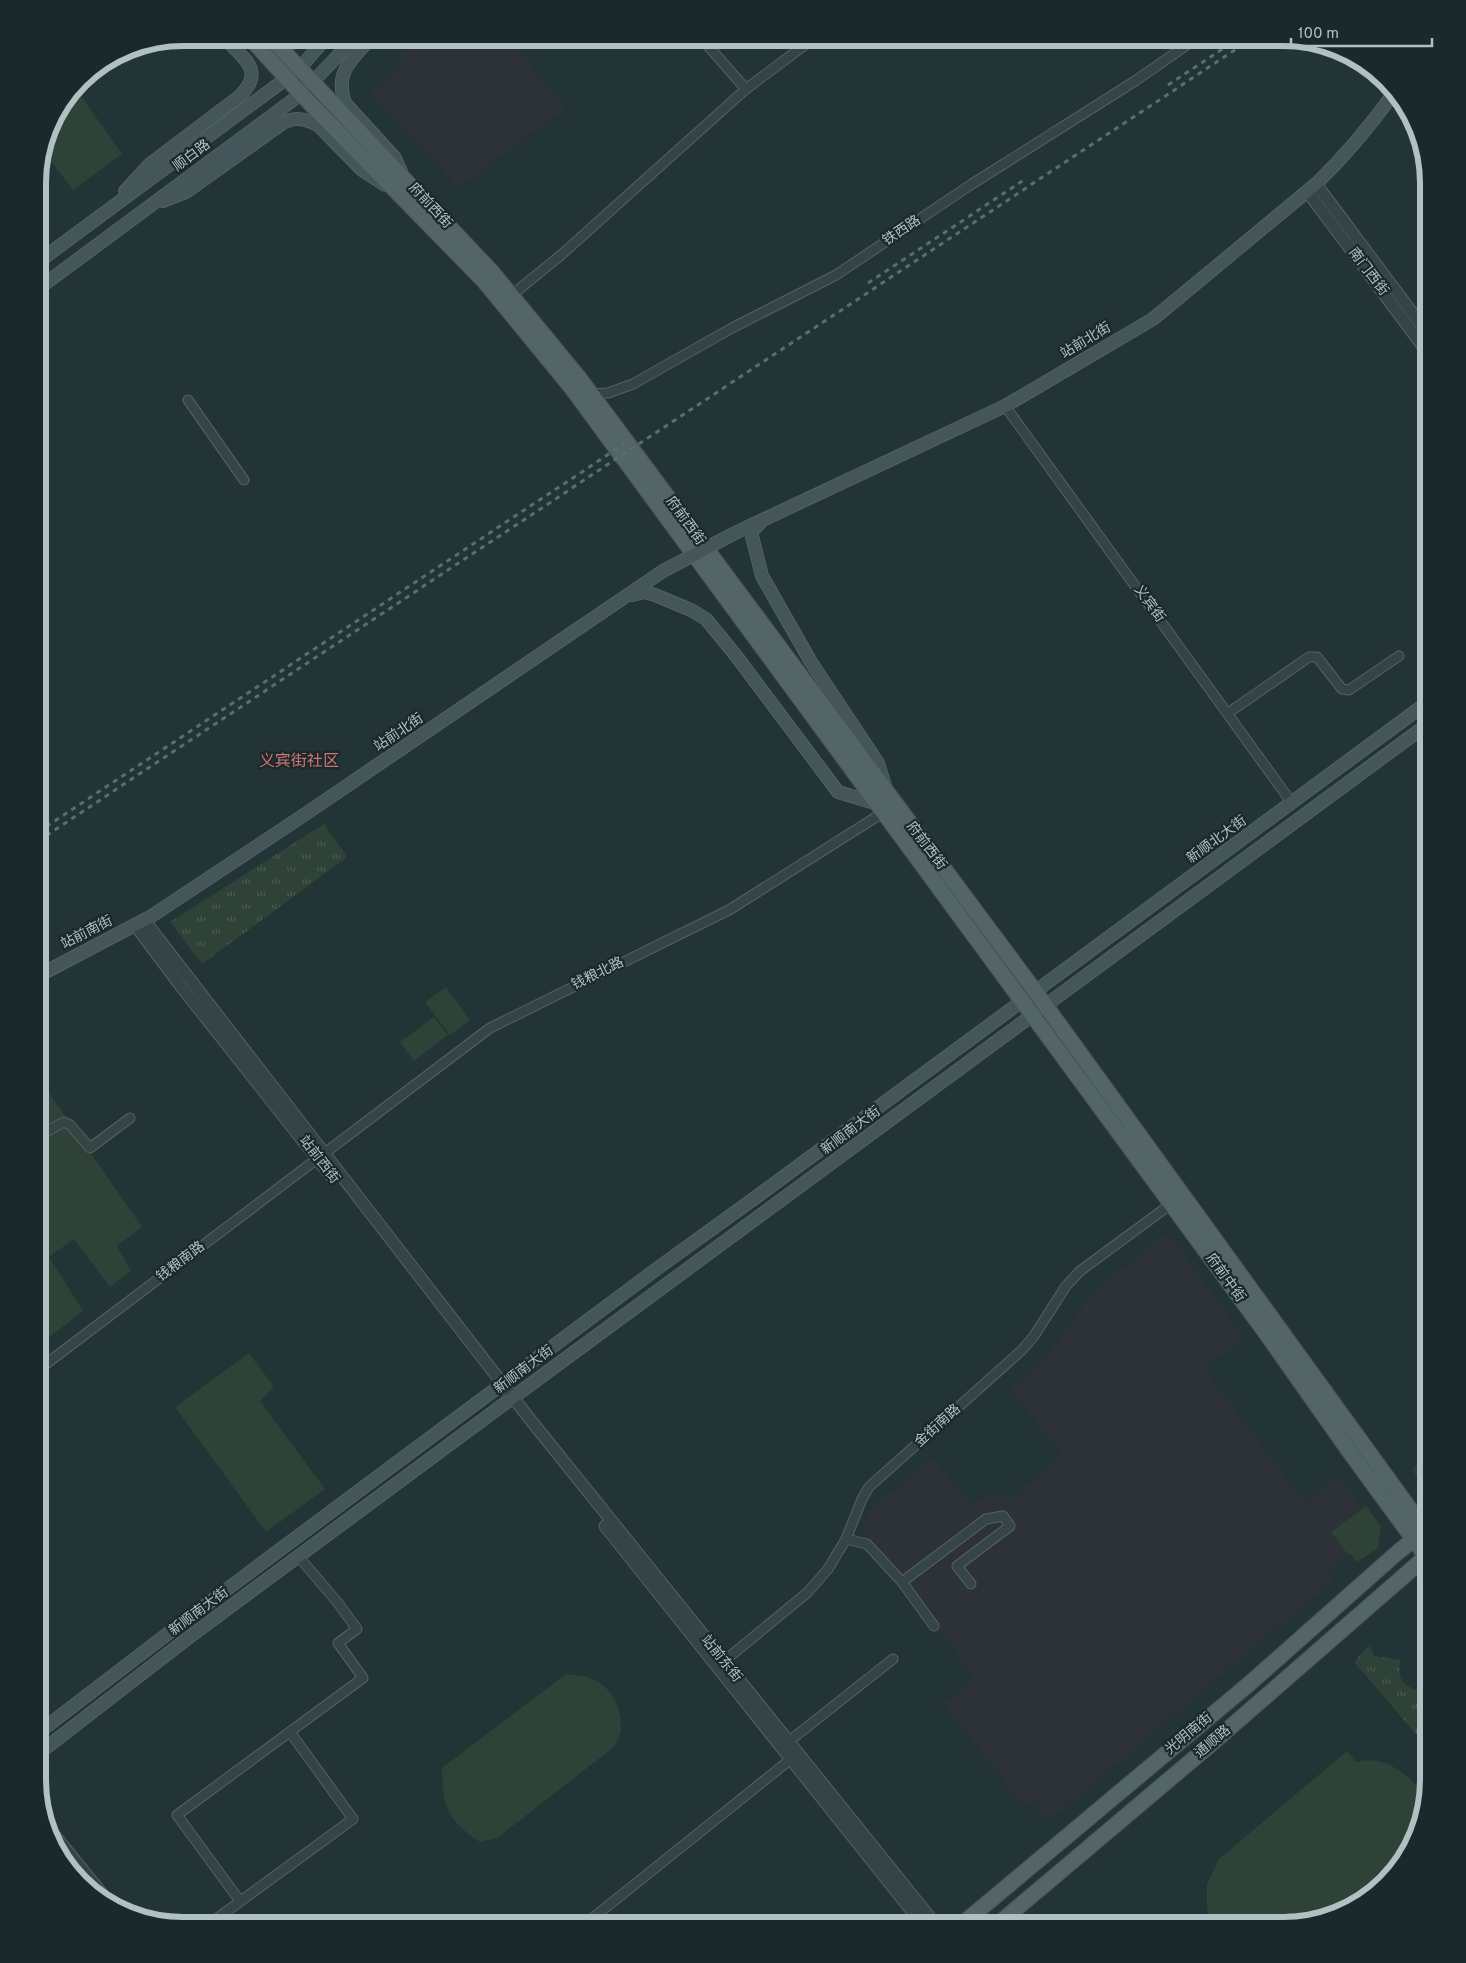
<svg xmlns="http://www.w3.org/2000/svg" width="1466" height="1963" font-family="Overpass,'Noto Sans SC',sans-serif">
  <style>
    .medical { fill: #2d3138 }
    .green { fill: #2e4237 }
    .park { fill: url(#park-tufts) }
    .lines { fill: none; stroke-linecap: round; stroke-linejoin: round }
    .minor-casing { stroke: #536364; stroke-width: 11 }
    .tertiary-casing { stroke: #536364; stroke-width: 13 }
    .secondary-casing { stroke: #536364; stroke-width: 14 }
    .primary-casing { stroke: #425153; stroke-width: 17 }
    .minor { stroke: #354546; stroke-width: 9 }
    .tertiary { stroke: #354546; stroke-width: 11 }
    .secondary { stroke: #445659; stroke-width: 12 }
    .primary { stroke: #536566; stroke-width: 15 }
    .rail { stroke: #5a6d6f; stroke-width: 3; stroke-dasharray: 5 5; stroke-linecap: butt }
    .secondary-bridge-casing { stroke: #536364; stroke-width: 14; stroke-linecap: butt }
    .secondary-bridge { stroke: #445659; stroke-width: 12 }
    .labels { text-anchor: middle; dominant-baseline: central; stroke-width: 4.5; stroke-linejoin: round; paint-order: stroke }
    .street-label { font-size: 14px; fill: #b0c1c3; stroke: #1b292b }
    .quarter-label { font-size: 16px; fill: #ce747a; stroke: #1b292b }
    .rim { fill: none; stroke: #b0c1c3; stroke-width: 6 }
  </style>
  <defs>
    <pattern id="park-tufts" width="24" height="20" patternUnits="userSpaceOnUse" patternTransform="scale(1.25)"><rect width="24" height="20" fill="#2e4237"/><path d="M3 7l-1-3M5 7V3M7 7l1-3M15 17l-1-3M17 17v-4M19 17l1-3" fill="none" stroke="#4a5c52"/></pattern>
  </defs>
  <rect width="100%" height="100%" fill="#223436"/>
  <g class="medical">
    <path d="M 418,38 L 534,38 L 519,51 L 566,109 L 458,188 L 370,93 L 403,60 L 400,57 Z"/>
    <path d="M 1164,1234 L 1172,1237 L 1245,1338 L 1204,1369 L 1304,1501 L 1340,1476 L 1363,1508 L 1331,1532 L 1348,1555 L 1328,1569 L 1336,1580 L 1243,1657 L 1049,1822 L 1033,1802 L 1025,1808 L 943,1703 L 974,1679 L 906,1579 L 863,1533 L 868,1511 L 933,1457 L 970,1503 L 988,1497 L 1012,1497 L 1063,1455 L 1009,1388 L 1051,1350 L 1092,1294 Z"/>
  </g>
  <g class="green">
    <path d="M 76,89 L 122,154 L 73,190 L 44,152 L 52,119 Z"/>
    <path d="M 446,987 L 470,1020 L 450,1035 L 425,1002 Z"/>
    <path d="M 434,1017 L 448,1035 L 414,1061 L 400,1042 Z"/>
    <path d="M 38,1077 L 142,1227 L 117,1246 L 131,1271 L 110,1287 L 74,1239 L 49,1257 L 83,1311 L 38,1346 Z"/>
    <path d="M 249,1353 L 274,1387 L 260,1401 L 325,1489 L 266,1532 L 175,1407 Z"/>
    <path d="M 1428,1458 L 1428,1485 L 1422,1484 L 1412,1469 Z"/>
    <path d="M 1366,1506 L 1381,1526 L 1378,1548 L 1357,1562 L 1350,1553 L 1348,1555 L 1331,1532 Z"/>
    <path d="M 566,1674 C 574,1675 583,1675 590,1678 C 611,1685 622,1708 621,1729 C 621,1735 616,1742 614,1747 L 497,1838 L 480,1842 C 446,1819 443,1807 442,1768 Z"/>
    <path d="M 1347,1751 L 1356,1762 C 1385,1755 1407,1772 1423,1795 L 1409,1852 L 1363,1901 L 1283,1925 L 1210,1925 L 1207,1908 L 1207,1884 L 1219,1859 Z"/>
  </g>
  <g class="park">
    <path d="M 324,824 L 347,857 L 202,964 L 170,922 Z"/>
    <path d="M 1369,1646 L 1375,1656 L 1401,1660 C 1397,1677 1400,1681 1414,1690 L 1428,1688 L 1428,1748 L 1354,1662 Z"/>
  </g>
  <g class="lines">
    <defs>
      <g id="minor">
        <path d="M 746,89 L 814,38"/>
        <path d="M 512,295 L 561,255 L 746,89 L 701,38"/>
        <path d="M 591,394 L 608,393 L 633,384 L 732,328 L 836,275 L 972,184 L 1135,81 L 1197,38"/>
        <path d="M 188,400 L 244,480"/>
        <path d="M 1005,406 L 1292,803"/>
        <path d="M 1228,713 L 1309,657 L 1317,657 L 1342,689 L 1349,690 L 1399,656"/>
        <path d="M 38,1128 L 44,1133 L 64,1122 L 70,1125 L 90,1148 L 130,1118"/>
        <path d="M 38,1370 L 490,1028 L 729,910 L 884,812"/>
        <path d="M 846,1539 L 867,1544 L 902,1582 L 934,1626"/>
        <path d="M 902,1582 L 986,1519 L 1003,1516 L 1010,1526 L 957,1566 L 971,1584"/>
        <path d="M 723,1662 L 807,1593 L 828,1569 L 846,1539 L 862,1499 L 869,1487 L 1022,1350 L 1034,1336 L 1066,1286 L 1080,1271 L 1171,1204"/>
        <path d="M 788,1742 L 893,1659"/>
        <path d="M 54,1833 L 114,1907"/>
        <path d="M 240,1901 L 177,1815 L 363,1678 L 338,1643 L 357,1629 L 338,1603 L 299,1557"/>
        <path d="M 208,1925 L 353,1819 L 290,1732"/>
        <path d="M 584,1925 L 796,1755"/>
      </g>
      <g id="tertiary">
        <path d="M 1316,184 L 1428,334"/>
        <path d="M 1307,191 L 1428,353"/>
        <path d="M 144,920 L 529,1418 L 936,1925"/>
        <path d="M 135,925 L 183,989 L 330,1175"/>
        <path d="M 605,1526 L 923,1925"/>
      </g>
      <g id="secondary">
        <path d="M 277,38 C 288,44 296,44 308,38"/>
        <path d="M 371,38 C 352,60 334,71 345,103 L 395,158 L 403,176"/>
        <path d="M 125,191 L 150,164 L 240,96 C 266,70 243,58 224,38"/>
        <path d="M 163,201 L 186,192 L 280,125 C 293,116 305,118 319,126 L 362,170 L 385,185"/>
        <path d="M 38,262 L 287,78 L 300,68 L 326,38"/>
        <path d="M 38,289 L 301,94 L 355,38"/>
        <path d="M 760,523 L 751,532 L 762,576 L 811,662 L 878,763 L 885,786"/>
        <path d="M 735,533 L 1005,406 L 1153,319 L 1316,184 C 1345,156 1370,126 1394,93"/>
        <path d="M 632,595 L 644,592 L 655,595 L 691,610 L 706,619 L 737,657 L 838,792 L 878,804"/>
        <path d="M 38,976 L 150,917 L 298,819 L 663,571"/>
        <path d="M 38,1733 L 179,1625 L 662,1265 L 759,1195 L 1428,702"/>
        <path d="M 38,1754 L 188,1638 L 523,1390 L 1428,724"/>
      </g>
      <g id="primary">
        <path d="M 250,38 L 301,94 L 484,281 L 571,387 L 1263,1329 L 1349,1451 L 1428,1559"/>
        <path d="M 271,38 L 492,272 L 580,379 L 1035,991 L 1428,1534"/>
        <path d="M 961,1925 L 1249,1684 L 1398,1552 L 1422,1533"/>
        <path d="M 997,1925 L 1210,1745 L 1428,1555"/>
      </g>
    </defs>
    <use href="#minor" class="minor-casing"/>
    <use href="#tertiary" class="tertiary-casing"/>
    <use href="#secondary" class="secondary-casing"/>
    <use href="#primary" class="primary-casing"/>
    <use href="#minor" class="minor"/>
    <use href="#tertiary" class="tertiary"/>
    <use href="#secondary" class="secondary"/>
    <use href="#primary" class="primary"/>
    <g class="rail">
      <path d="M 1168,85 L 1239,38"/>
      <path d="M 868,283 L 1024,180"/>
      <path d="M 38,832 L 624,444"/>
      <path d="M 38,841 L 1253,38"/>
    </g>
    <defs>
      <path id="secondary-bridge" d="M 663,571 L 735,533"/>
    </defs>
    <use href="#secondary-bridge" class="secondary-bridge-casing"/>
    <use href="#secondary-bridge" class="secondary-bridge"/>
  </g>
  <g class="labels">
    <g class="street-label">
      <text transform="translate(192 156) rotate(-37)">顺白路</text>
      <text transform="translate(430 206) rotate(47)">府前西街</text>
      <text transform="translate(902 231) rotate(-34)">铁西路</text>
      <text transform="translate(1368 272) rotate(53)">南门西街</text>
      <text transform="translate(1086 341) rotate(-31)">站前北街</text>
      <text transform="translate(685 521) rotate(54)">府前西街</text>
      <text transform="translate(1149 604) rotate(54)">义宾街</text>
      <text transform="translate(399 733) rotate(-34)">站前北街</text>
      <text transform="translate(1217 840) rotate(-36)">新顺北大街</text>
      <text transform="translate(926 846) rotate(53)">府前西街</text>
      <text transform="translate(87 933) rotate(-27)">站前南街</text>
      <text transform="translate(598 974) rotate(-26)">钱粮北路</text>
      <text transform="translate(851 1131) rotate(-37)">新顺南大街</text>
      <text transform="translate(319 1160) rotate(52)">站前西街</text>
      <text transform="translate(181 1262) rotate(-37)">钱粮南路</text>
      <text transform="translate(1225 1278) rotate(54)">府前中街</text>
      <text transform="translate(524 1370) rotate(-37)">新顺南大街</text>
      <text transform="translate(938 1426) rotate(-42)">金街南路</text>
      <text transform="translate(199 1612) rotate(-37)">新顺南大街</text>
      <text transform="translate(721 1659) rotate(51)">站前东街</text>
      <text transform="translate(1189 1734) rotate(-40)">光明南街</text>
      <text transform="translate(1213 1742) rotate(-40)">通顺路</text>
    </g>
    <g class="quarter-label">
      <text x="299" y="762">义宾街社区</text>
    </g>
  </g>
  <path d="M0 0H1466V1963H0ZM183 46H1283A137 137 0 0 1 1420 183V1780A137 137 0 0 1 1283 1917H183A137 137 0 0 1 46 1780V183A137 137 0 0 1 183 46Z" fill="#1b292b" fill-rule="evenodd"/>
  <path class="rim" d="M183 46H1283A137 137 0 0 1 1420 183V1780A137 137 0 0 1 1283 1917H183A137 137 0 0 1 46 1780V183A137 137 0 0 1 183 46Z"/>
  <path d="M1291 38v8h141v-8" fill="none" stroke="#b0c1c3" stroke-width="2.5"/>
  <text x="1298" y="38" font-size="15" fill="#b0c1c3" stroke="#1b292b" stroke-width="4" paint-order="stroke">100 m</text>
</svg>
